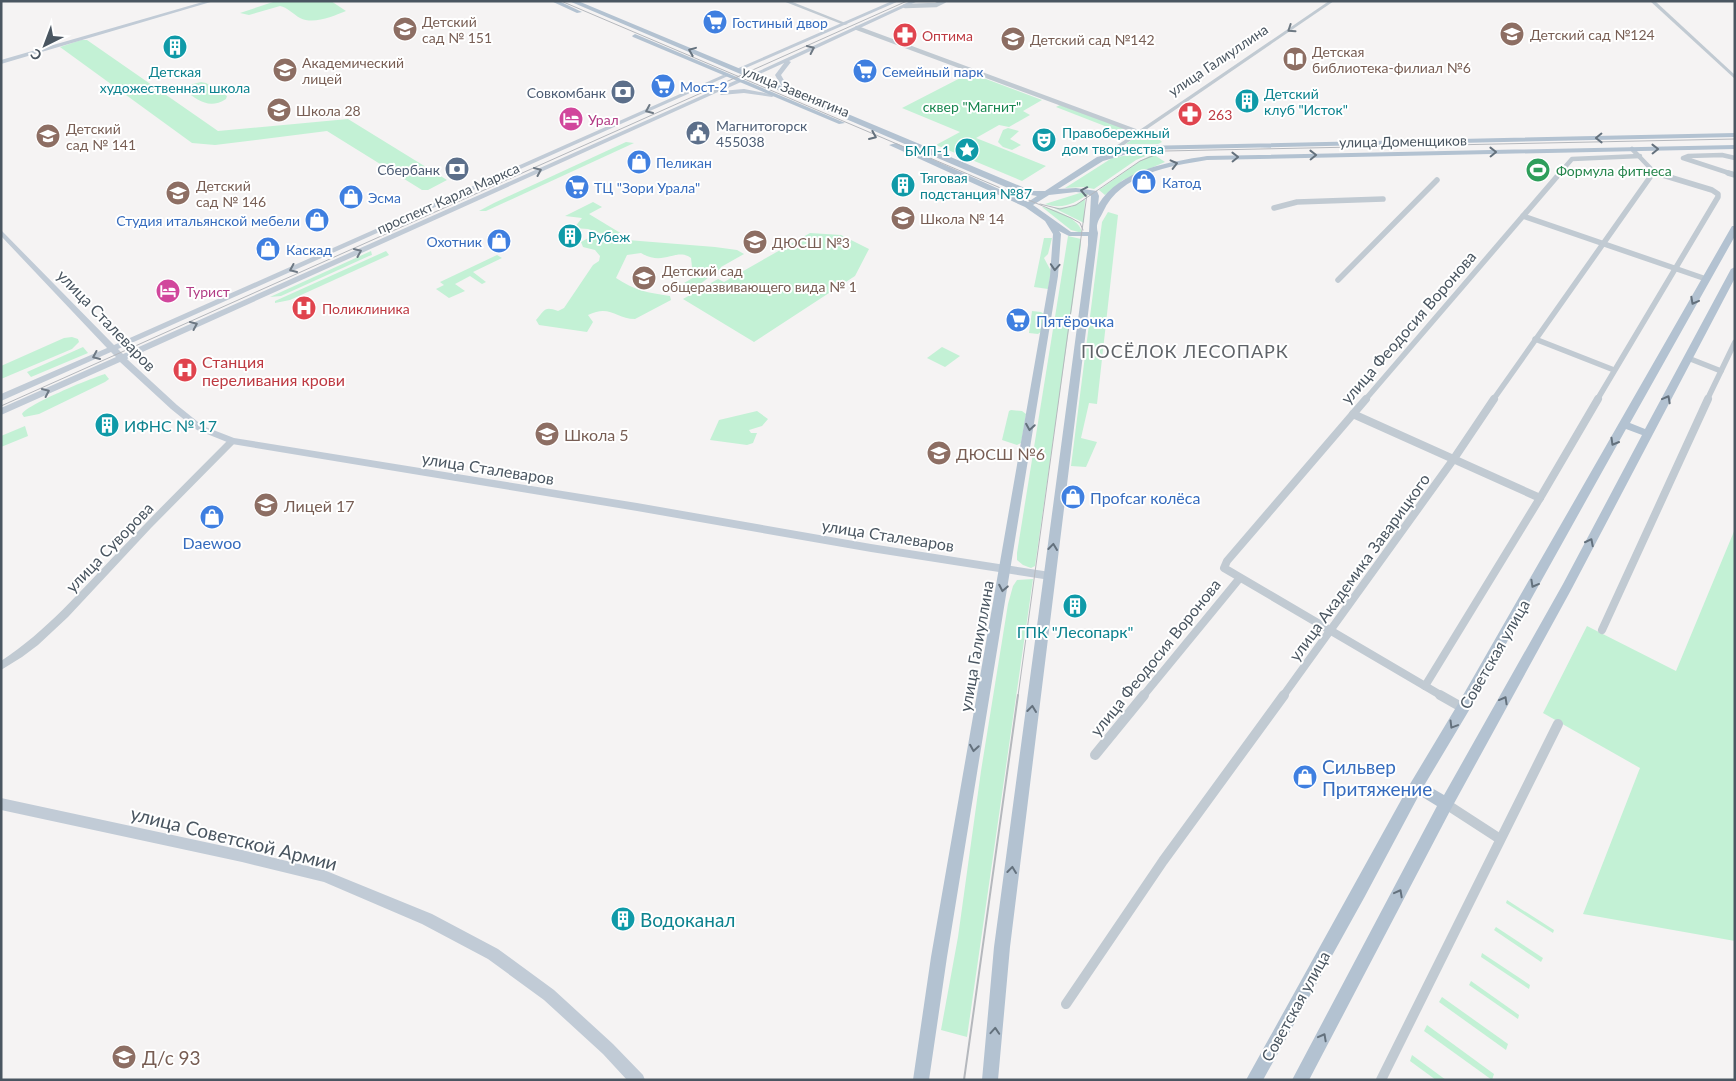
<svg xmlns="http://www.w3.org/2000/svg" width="1736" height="1081" font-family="Lato,sans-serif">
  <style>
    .green { fill: #c3f1d5 }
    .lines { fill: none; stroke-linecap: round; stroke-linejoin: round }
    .minor-far3 { stroke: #c1cad2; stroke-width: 4.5 }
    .minor-far2 { stroke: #c1cad2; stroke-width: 5.5 }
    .minor-far1 { stroke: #c1cad2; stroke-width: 8 }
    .minor { stroke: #c1cad2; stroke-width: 10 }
    .tertiary { fill: #c1cad2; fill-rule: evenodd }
    .secondary { fill: #c1cbd6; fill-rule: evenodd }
    .primary { fill: #b3c2d1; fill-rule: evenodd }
    .tram-far1 { stroke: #b5b8bd; stroke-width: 1 }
    .tram { stroke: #b5b8bd; stroke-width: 2 }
    .oneway { stroke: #6e7983 }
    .oneway2 { stroke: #6e7984 }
    .oneway3 { stroke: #64717d }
    .labels { text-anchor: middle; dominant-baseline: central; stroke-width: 4; stroke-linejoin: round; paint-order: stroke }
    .far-education-label { font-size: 14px; fill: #785e54; stroke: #fff; text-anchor: start }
    .far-shop-label { font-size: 14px; fill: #366cbe; stroke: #fff; text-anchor: start }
    .far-health-label { font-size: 14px; fill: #be3a42; stroke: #fff; text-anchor: start }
    .far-street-label { font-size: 14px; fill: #4a5661; stroke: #fff }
    .far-culture-label { font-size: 14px; fill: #0d838f; stroke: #fff; text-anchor: start }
    .far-service-label { font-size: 14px; fill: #4e5e75; stroke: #fff; text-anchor: end }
    .far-park-label { font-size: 14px; fill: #17864f; stroke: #fff }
    .far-hotel-label { font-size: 14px; fill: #b23c85; stroke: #fff; text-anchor: start }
    .far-leisure-label { font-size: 14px; fill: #27864d; stroke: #fff; text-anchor: start }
    .street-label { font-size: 16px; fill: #4a5661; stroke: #fff }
    .shop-label { font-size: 16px; fill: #366cbe; stroke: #fff; text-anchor: start }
    .health-label { font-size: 16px; fill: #be3a42; stroke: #fff; text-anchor: start }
    .culture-label { font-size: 16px; fill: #0d838f; stroke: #fff; text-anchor: start }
    .education-label { font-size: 16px; fill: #785e54; stroke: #fff; text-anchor: start }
    .neighbourhood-label { font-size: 18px; letter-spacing: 1px; fill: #5f6368; stroke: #fff }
    .near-shop-label { font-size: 19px; fill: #366cbe; stroke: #fff; text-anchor: start }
    .near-street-label { font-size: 19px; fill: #4a5661; stroke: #fff }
    .near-culture-label { font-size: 19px; fill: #0d838f; stroke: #fff; text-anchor: start }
    .near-education-label { font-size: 19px; fill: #785e54; stroke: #fff; text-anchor: start }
  </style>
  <rect width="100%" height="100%" fill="#f5f3f3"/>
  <g class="green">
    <path d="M 276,1 L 331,1 L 346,11 C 333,16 314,25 300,18 C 293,14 287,7 280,6 L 249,15 L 240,13 Z"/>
    <path d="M 81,40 L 87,40 L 218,131 L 348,119 L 447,180 L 428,190 L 422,190 L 327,131 L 215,145 L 192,143 L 60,47 Z"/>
    <path d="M 970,73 L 1042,100 L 1023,111 L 1030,115 L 1009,127 L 999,125 L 976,138 L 1046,166 L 1022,181 L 936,145 L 960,132 L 902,108 Z"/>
    <path d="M 201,82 L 206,83 L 227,96 L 226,99 C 209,110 198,100 184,90 L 189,85 Z"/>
    <path d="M 1060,105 L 1124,128 L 1119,131 L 1115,130 L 1056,107 Z"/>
    <path d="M 1008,128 L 1019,131 L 1010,139 L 1021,145 L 1012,150 L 1003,147 L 998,142 L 1003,130 Z"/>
    <path d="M 1140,134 L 1160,140 L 1162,142 L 1158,144 L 1126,144 Z"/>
    <path d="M 626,142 L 634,143 L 486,211 L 479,211 L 494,203 Z"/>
    <path d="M 1162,149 L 1136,160 L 1094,189 L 1084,187 L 1065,188 L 1112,158 Z"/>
    <path d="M 1153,154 L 1165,162 L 1123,180 L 1105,195 L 1099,190 L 1140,161 Z"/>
    <path d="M 1083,192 L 1090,193 C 1075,203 1063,210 1045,204 Z"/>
    <path d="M 1085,199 L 1084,223 L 1054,208 L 1071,207 Z"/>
    <path d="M 593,202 L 602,207 L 589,214 L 622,234 L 614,238 L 588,229 L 574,228 L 582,218 L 565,216 Z"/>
    <path d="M 1042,207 C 1054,208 1081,220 1082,233 L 1071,230 Z"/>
    <path d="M 1108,212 L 1118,215 L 1097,404 L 1089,403 L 1081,438 L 1097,442 L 1086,467 L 1071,466 L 1102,222 Z"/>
    <path d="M 810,233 L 841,235 L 869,249 L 855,276 L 754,342 L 683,299 L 718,279 L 724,282 Z"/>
    <path d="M 1068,236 L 1081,239 L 1081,245 L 1035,566 L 1031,568 L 1023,565 L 1017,560 L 1017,553 Z"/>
    <path d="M 590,237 L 715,247 L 737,250 L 744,254 L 721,267 L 720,269 C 706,278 692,295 675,292 L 677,287 L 698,275 L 692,267 L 691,258 C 676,247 664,267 641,253 L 627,255 L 616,278 C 634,290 648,293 670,296 L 671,300 L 635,319 C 616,319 610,304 588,315 L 593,322 L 587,332 L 539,325 L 536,320 C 545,310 544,306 558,311 L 564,308 L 593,265 L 599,261 L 600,256 L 595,250 L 583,247 L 581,242 Z"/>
    <path d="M 1044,238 L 1052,238 L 1048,254 L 1044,258 L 1051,271 L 1048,289 L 1034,287 Z"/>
    <path d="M 371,251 L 372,255 L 369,256 L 281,296 L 270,297 Z"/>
    <path d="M 386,251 L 389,255 L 290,300 L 275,303 L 275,301 Z"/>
    <path d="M 497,255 L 502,258 L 473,272 L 486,282 L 482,284 L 470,276 L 455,284 L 465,291 L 449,298 L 436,289 L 444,285 L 440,282 Z"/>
    <path d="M 1032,311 L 1041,312 L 1044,314 L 1042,331 L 1038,334 L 1029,333 Z"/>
    <path d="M 72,337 L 78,339 L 79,342 L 72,349 L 1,379 L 1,366 L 64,338 Z"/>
    <path d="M 83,347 L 88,353 L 31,377 L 27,372 Z"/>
    <path d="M 942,347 L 960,356 L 945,367 L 927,358 Z"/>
    <path d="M 105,374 L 109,379 L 105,382 L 39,414 L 24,417 L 22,414 C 26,405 91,378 105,374 Z"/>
    <path d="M 1011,410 L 1022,411 L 1026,414 L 1021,443 L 1017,445 L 1002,440 L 1009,411 Z"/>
    <path d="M 757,411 L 768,419 L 762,426 L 749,430 L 751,433 L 757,433 L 753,443 L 747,445 L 710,440 L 719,420 Z"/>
    <path d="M 25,426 L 28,436 L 1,447 L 1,436 Z"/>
    <path d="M 1735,529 L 1735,941 L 1583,914 L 1640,768 L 1543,713 L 1587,626 L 1676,671 Z"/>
    <path d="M 1033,579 L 967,1037 L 941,1030 L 958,937 L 981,771 L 1008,604 L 1013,586 L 1017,580 Z"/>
    <path d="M 1507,900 L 1554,930 L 1553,933 L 1506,903 Z"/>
    <path d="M 1496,927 L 1543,958 L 1541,962 L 1494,930 Z"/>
    <path d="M 1482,953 L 1530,985 L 1529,989 L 1481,957 Z"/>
    <path d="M 1471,981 L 1519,1015 L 1518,1019 L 1469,985 Z"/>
    <path d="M 1442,997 L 1508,1044 L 1506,1050 L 1439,1002 Z"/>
    <path d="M 1427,1025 L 1494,1074 L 1492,1080 L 1424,1031 Z"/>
    <path d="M 1412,1055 L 1446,1080 L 1436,1080 L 1410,1061 Z"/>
  </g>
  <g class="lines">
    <g class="minor-far3">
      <path d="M 905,6 L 936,5 L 944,1"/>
      <path d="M 857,28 L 1138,132"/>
      <path d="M 1632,149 L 1654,172 L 1653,174"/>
      <path d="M 1654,172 L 1660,174"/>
      <path d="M 1559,174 L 1572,159 L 1640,156"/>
      <path d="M 1732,174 L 1683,158 L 1688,156 L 1722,155 L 1735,158"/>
    </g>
    <g class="minor-far2">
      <path d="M 1728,173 L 1735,175"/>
      <path d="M 1274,208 L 1297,202 L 1383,199"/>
      <path d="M 1523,216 L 1706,279"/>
      <path d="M 1338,280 L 1437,180"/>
      <path d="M 1535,339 L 1614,370"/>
      <path d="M 1688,358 L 1721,371"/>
      <path d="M 1365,400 L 1560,173"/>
      <path d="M 1493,400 L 1653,173"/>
      <path d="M 1597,400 L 1718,197 L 1718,194 L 1712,190 L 1656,173"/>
      <path d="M 1707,400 L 1735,342"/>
    </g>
    <g class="minor-far1">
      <path d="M 1366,399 L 1227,561 L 1224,568 L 1442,696"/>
      <path d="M 1353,414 L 1540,498 L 1425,686"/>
      <path d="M 1540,498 L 1598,399"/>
      <path d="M 1602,630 L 1708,399"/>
      <path d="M 1143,696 L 1239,579"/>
      <path d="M 1283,696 L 1453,460 L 1494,399"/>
    </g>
    <g class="minor">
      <path d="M 1440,695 L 1463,708"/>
      <path d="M 1095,755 L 1144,695"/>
      <path d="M 1446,804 L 1500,839"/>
      <path d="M 1066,1004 L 1163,861 L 1284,695"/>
      <path d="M 1381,1080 L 1558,724"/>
    </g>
    <g class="tertiary">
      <path d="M 783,1 L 790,1 L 848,24 L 844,25 Z"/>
      <path d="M 1329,1 L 1334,1 L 1102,160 L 1097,159 Z"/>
      <path d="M 1650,1 L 1655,1 L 1735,75 L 1735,79 Z"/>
      <path d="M 232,438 L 235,439 L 236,441 L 235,443 L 151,528 L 68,617 L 38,645 L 22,657 L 1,670 L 1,661 C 47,631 81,590 119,551 C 155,513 192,476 229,439 Z"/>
    </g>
    <g class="secondary">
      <path d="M 206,1 L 214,1 L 1,64 L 1,60 Z"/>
      <path d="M 892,1 L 899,1 L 739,71 L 734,70 Z"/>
      <path d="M 911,1 L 918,1 L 789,61 L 791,62 L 781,75 L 786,84 L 798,94 L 798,96 C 787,96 780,84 775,75 L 784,63 L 753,77 L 748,76 Z"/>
      <path d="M 723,75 L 728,76 L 118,349 L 123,354 L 739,79 L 742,81 L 741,82 L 721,91 L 744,89 L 775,95 L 772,97 L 744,93 L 721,95 L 718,92 L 127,359 L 177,405 L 203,426 L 234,438 L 637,503 L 871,544 L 1050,572 L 1054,573 L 1055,576 L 1054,579 L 1050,580 L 871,552 L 637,511 L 232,444 L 197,430 L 171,409 L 120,362 L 1,415 L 1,408 L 116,357 L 111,352 L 1,401 L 1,394 L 107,348 L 1,236 L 1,230 L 114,345 Z"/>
      <path d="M 1,798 L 242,850 L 324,870 L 432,914 L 498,949 L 554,990 L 613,1044 L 643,1075 L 645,1080 L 627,1080 L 603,1054 L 544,1000 L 488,959 L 422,924 L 324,882 L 242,862 L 1,810 Z"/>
    </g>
    <g class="primary">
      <path d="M 551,1 L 559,1 L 582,12 L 577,13 Z"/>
      <path d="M 569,1 L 578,1 L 1032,191 L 1045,191 L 1097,157 L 1141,146 L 1735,133 L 1735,137 L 1141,150 L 1103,161 L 1058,189 L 1076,188 L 1097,191 L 1099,196 L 1098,205 C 1120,169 1169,162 1207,156 L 1735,145 L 1735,149 L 1207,160 C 1170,166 1120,174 1103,212 C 1099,220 1095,224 1098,233 L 1010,947 L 998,1080 L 982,1080 L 994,947 L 1088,245 L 1088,236 L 1069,236 L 1059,231 L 1061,234 L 1058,276 L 947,957 L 929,1080 L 913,1080 L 931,957 L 1050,276 L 1053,234 L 1045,221 L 1025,207 L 889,145 L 896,143 L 1028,202 L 1037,196 L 1020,193 ZM 1076,192 L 1085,193 L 1091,196 L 1089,232 L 1071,232 L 1033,205 L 1049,195 Z"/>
      <path d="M 635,34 L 843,122 L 845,123 L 839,124 L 633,37 L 632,36 Z"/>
      <path d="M 1732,226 L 1735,226 L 1735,236 L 1630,423 L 1645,429 L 1731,269 L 1735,267 L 1735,278 L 1571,590 L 1451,809 L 1309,1080 L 1292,1080 L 1437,806 L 1419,795 L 1364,898 L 1263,1080 L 1246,1080 L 1410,784 L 1458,704 ZM 1626,429 L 1642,435 L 1563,584 L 1444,795 L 1425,784 L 1468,712 Z"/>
    </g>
    <g class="tram-far1">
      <path d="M 561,1 L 1071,218 L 1080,223 L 1083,230"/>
      <path d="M 1040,204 L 1060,209 L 1076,205 L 1140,161 L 1165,151 L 1735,139"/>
      <path d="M 1,406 L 907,1"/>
      <path d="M 1018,696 L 1087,194"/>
    </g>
    <path class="tram" d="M 964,1080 L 1018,695"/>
  </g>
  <defs><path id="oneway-chevron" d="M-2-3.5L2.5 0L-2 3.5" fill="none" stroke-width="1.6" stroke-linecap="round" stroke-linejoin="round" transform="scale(1.25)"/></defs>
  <use class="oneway" href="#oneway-chevron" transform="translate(1291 29) rotate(146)"/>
  <g class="oneway2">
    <use href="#oneway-chevron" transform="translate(811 49) rotate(-25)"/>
    <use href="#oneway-chevron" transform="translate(649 110) rotate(156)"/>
    <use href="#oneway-chevron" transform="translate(538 171) rotate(-24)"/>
    <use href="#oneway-chevron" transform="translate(358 252) rotate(-24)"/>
    <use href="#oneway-chevron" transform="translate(293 269) rotate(156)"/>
    <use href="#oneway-chevron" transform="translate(194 325) rotate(-24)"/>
    <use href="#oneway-chevron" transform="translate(96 356) rotate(156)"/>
    <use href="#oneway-chevron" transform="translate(46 392) rotate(-25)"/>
  </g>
  <g class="oneway3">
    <use href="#oneway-chevron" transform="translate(692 51) rotate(-158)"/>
    <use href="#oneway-chevron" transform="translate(873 136) rotate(23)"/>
    <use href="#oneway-chevron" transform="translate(1599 138) rotate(179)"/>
    <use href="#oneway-chevron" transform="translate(1655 149) rotate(-1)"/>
    <use href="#oneway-chevron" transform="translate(1493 152) rotate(-1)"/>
    <use href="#oneway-chevron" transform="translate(1313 155) rotate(-1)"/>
    <use href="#oneway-chevron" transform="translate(1235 157) rotate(-1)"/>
    <use href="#oneway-chevron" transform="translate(1174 164) rotate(-14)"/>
    <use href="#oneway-chevron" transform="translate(1084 191) rotate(-169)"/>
    <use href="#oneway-chevron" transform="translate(1055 267) rotate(94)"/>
    <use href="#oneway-chevron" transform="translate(1694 301) rotate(118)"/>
    <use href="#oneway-chevron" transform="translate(1667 399) rotate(-62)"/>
    <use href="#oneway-chevron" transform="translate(1030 427) rotate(99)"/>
    <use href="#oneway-chevron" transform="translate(1614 442) rotate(120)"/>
    <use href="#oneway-chevron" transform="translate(1590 542) rotate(-63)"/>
    <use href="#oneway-chevron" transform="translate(1053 547) rotate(-83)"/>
    <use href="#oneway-chevron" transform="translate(1534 584) rotate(119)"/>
    <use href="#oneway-chevron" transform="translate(1003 588) rotate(101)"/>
    <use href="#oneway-chevron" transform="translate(1504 700) rotate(-61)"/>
    <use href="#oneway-chevron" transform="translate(1032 709) rotate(-83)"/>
    <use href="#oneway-chevron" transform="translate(1453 725) rotate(121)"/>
    <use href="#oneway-chevron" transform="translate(974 748) rotate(99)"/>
    <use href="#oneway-chevron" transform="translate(1012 870) rotate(-83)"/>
    <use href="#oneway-chevron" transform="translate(1399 893) rotate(-62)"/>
    <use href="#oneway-chevron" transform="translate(995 1031) rotate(-86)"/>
    <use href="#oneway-chevron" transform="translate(1323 1037) rotate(-62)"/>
  </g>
  <defs>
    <symbol id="supermarket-disc" viewBox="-11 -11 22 22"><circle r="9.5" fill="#3f7fe0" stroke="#fff"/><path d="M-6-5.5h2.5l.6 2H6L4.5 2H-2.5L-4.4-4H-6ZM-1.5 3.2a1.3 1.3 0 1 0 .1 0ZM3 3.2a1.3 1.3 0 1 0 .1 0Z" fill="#fff"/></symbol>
    <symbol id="school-disc" viewBox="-11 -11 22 22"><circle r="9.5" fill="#8d6e63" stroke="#fff"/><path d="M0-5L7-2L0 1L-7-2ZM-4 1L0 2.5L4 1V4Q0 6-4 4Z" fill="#fff"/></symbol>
    <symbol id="pharmacy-disc" viewBox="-11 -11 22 22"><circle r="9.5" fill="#e0444e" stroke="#fff"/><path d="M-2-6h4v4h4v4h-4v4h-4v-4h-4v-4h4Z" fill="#fff"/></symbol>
    <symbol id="building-disc" viewBox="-11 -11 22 22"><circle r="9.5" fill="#0f9aa8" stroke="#fff"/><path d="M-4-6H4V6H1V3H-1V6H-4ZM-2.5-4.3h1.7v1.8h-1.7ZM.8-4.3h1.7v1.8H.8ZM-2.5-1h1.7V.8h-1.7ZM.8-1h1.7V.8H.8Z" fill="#fff"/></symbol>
    <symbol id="library-disc" viewBox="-11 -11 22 22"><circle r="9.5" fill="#8d6e63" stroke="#fff"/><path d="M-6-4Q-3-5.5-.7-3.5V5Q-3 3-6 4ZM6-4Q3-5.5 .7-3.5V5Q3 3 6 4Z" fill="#fff"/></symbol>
    <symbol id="bank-disc" viewBox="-11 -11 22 22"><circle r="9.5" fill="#5c6f8a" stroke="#fff"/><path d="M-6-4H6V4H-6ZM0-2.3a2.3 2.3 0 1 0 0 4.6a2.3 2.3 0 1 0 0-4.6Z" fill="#fff"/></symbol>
    <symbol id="hotel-disc" viewBox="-11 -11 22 22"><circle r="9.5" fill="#d1479c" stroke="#fff"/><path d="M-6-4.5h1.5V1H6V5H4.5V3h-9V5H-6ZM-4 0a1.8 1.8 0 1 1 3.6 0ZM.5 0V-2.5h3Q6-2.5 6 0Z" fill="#fff"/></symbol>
    <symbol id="civic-disc" viewBox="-11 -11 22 22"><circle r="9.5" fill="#5c6f8a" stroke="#fff"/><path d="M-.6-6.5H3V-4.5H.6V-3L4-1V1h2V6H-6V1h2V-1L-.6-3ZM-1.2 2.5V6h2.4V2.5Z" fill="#fff"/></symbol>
    <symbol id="theatre-disc" viewBox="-11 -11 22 22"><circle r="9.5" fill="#0f9aa8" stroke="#fff"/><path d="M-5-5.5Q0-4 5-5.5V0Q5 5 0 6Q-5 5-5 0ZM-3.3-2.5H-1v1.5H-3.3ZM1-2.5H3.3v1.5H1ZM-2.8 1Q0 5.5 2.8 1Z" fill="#fff"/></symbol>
    <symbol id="sight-disc" viewBox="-11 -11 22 22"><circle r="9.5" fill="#0f9aa8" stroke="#fff"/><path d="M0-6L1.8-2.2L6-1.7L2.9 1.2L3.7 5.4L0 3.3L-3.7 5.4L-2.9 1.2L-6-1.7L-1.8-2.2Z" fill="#fff"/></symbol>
    <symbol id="shop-disc" viewBox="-11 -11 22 22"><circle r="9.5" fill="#3f7fe0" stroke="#fff"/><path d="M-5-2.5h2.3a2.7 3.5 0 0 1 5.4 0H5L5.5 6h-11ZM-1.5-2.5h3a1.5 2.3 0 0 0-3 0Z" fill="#fff"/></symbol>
    <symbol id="stadium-disc" viewBox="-11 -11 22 22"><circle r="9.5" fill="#2e9e5b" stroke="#fff"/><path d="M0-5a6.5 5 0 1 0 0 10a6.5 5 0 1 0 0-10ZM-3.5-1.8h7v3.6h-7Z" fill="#fff"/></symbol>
    <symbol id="hospital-disc" viewBox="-11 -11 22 22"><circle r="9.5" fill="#e0444e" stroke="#fff"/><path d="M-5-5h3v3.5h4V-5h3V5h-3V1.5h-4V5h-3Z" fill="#fff"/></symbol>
  </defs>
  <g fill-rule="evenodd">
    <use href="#supermarket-disc" x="701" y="8" width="28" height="28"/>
    <use href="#school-disc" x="391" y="15" width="28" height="28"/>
    <use href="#school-disc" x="1498" y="20" width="28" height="28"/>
    <use href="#pharmacy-disc" x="891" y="21" width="28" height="28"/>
    <use href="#school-disc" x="999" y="25" width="28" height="28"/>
    <use href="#building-disc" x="161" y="33" width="28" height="28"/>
    <use href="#library-disc" x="1281" y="45" width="28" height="28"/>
    <use href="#school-disc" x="271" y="56" width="28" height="28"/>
    <use href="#supermarket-disc" x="851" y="57" width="28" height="28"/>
    <use href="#supermarket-disc" x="649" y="72" width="28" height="28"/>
    <use href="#bank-disc" x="609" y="78" width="28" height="28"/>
    <use href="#building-disc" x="1233" y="87" width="28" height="28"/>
    <use href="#school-disc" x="265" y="96" width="28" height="28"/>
    <use href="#pharmacy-disc" x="1176" y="100" width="28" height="28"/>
    <use href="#hotel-disc" x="557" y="105" width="28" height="28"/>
    <use href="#civic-disc" x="684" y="119" width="28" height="28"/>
    <use href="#school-disc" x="34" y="122" width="28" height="28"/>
    <use href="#theatre-disc" x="1030" y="126" width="28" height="28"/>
    <use href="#sight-disc" x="953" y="136" width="28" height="28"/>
    <use href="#shop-disc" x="625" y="148" width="28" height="28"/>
    <use href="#bank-disc" x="443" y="155" width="28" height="28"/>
    <use href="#stadium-disc" x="1524" y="156" width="28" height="28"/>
    <use href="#shop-disc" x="1130" y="168" width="28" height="28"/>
    <use href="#building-disc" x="889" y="171" width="28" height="28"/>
    <use href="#supermarket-disc" x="563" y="173" width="28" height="28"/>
    <use href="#school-disc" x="164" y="179" width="28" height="28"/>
    <use href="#shop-disc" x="337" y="183" width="28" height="28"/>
    <use href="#school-disc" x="889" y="204" width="28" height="28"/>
    <use href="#shop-disc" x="303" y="206" width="28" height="28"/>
    <use href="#building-disc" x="556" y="222" width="28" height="28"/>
    <use href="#shop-disc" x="485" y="227" width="28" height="28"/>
    <use href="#school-disc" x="741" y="228" width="28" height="28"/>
    <use href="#shop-disc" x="254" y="235" width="28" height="28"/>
    <use href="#school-disc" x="630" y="264" width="28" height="28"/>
    <use href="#hotel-disc" x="154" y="277" width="28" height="28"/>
    <use href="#hospital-disc" x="290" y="294" width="28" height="28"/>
    <use href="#supermarket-disc" x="1004" y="306" width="28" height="28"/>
    <use href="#hospital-disc" x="171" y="356" width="28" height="28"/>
    <use href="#building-disc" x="93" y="411" width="28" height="28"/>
    <use href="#school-disc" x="533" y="420" width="28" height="28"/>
    <use href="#school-disc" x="925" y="439" width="28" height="28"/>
    <use href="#shop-disc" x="1059" y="483" width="28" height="28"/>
    <use href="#school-disc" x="252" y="491" width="28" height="28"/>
    <use href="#shop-disc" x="198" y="503" width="28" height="28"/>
    <use href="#building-disc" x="1061" y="592" width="28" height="28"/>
    <use href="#shop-disc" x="1291" y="763" width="28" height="28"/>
    <use href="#building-disc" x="609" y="905" width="28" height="28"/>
    <use href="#school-disc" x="110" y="1043" width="28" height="28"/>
  </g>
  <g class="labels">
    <g class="far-education-label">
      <text x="422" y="21">Детский<tspan x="422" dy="16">сад № 151</tspan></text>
      <text x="1530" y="34">Детский сад №124</text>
      <text x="1030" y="39">Детский сад №142</text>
      <text x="1312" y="51">Детская<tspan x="1312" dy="16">библиотека-филиал №6</tspan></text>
      <text x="302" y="62">Академический<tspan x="302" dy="16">лицей</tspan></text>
      <text x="296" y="110">Школа 28</text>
      <text x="66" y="128">Детский<tspan x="66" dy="16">сад № 141</tspan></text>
      <text x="196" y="185">Детский<tspan x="196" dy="16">сад № 146</tspan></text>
      <text x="920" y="218">Школа № 14</text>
      <text x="772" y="242">ДЮСШ №3</text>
      <text x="662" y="270">Детский сад<tspan x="662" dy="16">общеразвивающего вида № 1</tspan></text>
    </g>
    <g class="far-shop-label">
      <text x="732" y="22">Гостиный двор</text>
      <text x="882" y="71">Семейный парк</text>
      <text x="680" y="86">Мост-2</text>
      <text x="656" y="162">Пеликан</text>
      <text x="1162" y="182">Катод</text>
      <text x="594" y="187">ТЦ "Зори Урала"</text>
      <text x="368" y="197">Эсма</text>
      <text x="300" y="220" text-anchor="end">Студия итальянской мебели</text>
      <text x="482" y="241" text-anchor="end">Охотник</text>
      <text x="286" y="249">Каскад</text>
    </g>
    <g class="far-health-label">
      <text x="922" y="35">Оптима</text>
      <text x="1208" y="114">263</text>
      <text x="322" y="308">Поликлиника</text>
    </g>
    <g class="far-street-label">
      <text transform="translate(1218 60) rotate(-34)">улица Галиуллина</text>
      <text transform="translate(796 91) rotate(22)">улица Завенягина</text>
      <text transform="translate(1403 141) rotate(-1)">улица Доменщиков</text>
      <text transform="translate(448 198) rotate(-24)">проспект Карла Маркса</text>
    </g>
    <g class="far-culture-label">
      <text x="175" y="71" text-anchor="middle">Детская<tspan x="175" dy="16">художественная школа</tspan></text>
      <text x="1264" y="93">Детский<tspan x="1264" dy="16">клуб "Исток"</tspan></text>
      <text x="1062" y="132">Правобережный<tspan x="1062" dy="16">дом творчества</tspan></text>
      <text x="950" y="150" text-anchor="end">БМП-1</text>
      <text x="920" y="177">Тяговая<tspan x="920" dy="16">подстанция №87</tspan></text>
      <text x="588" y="236">Рубеж</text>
    </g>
    <g class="far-service-label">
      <text x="606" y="92">Совкомбанк</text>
      <text x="716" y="125" text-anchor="start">Магнитогорск<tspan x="716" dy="16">455038</tspan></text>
      <text x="440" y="169">Сбербанк</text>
    </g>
    <g class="far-park-label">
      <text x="972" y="106">сквер "Магнит"</text>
    </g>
    <g class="far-hotel-label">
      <text x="588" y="119">Урал</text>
      <text x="186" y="291">Турист</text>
    </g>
    <g class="far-leisure-label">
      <text x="1556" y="170">Формула фитнеса</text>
    </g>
    <g class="street-label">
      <text transform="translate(107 320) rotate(46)">улица Сталеваров</text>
      <text transform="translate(1408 327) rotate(-49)">улица Феодосия Воронова</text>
      <text transform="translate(488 468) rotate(9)">улица Сталеваров</text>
      <text transform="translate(888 535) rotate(9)">улица Сталеваров</text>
      <text transform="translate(109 547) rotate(-46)">улица Суворова</text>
      <text transform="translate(1359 567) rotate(-54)">улица Академика Заварицкого</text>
      <text transform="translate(976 646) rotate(-80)">улица Галиуллина</text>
      <text transform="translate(1494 654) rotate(-60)">Советская улица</text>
      <text transform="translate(1155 657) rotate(-51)">улица Феодосия Воронова</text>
      <text transform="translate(1295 1006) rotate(-61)">Советская улица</text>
    </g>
    <g class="shop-label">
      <text x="1036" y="320">Пятёрочка</text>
      <text x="1090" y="497">Проfcar колёса</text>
      <text x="212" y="542" text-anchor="middle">Daewoo</text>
    </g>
    <g class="health-label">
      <text x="202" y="361">Станция<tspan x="202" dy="18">переливания крови</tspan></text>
    </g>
    <g class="culture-label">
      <text x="124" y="425">ИФНС № 17</text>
      <text x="1075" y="631" text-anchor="middle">ГПК "Лесопарк"</text>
    </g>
    <g class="education-label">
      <text x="564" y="434">Школа 5</text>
      <text x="956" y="453">ДЮСШ №6</text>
      <text x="284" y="505">Лицей 17</text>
    </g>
    <g class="neighbourhood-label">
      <text x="1185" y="351">ПОСЁЛОК ЛЕСОПАРК</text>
    </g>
    <g class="near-shop-label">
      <text x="1322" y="766">Сильвер<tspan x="1322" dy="22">Притяжение</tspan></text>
    </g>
    <g class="near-street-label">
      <text transform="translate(234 838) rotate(14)">улица Советской Армии</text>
    </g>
    <g class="near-culture-label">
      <text x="640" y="919">Водоканал</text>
    </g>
    <g class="near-education-label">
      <text x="142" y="1057">Д/с 93</text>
    </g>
  </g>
  <rect width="1736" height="1081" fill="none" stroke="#4a5661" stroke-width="5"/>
  <g transform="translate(45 45) rotate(222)" stroke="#ffffff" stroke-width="4" paint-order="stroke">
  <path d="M0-4L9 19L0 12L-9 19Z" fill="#4a5661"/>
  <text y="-8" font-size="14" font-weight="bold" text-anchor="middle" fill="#4a5661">С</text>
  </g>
</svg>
